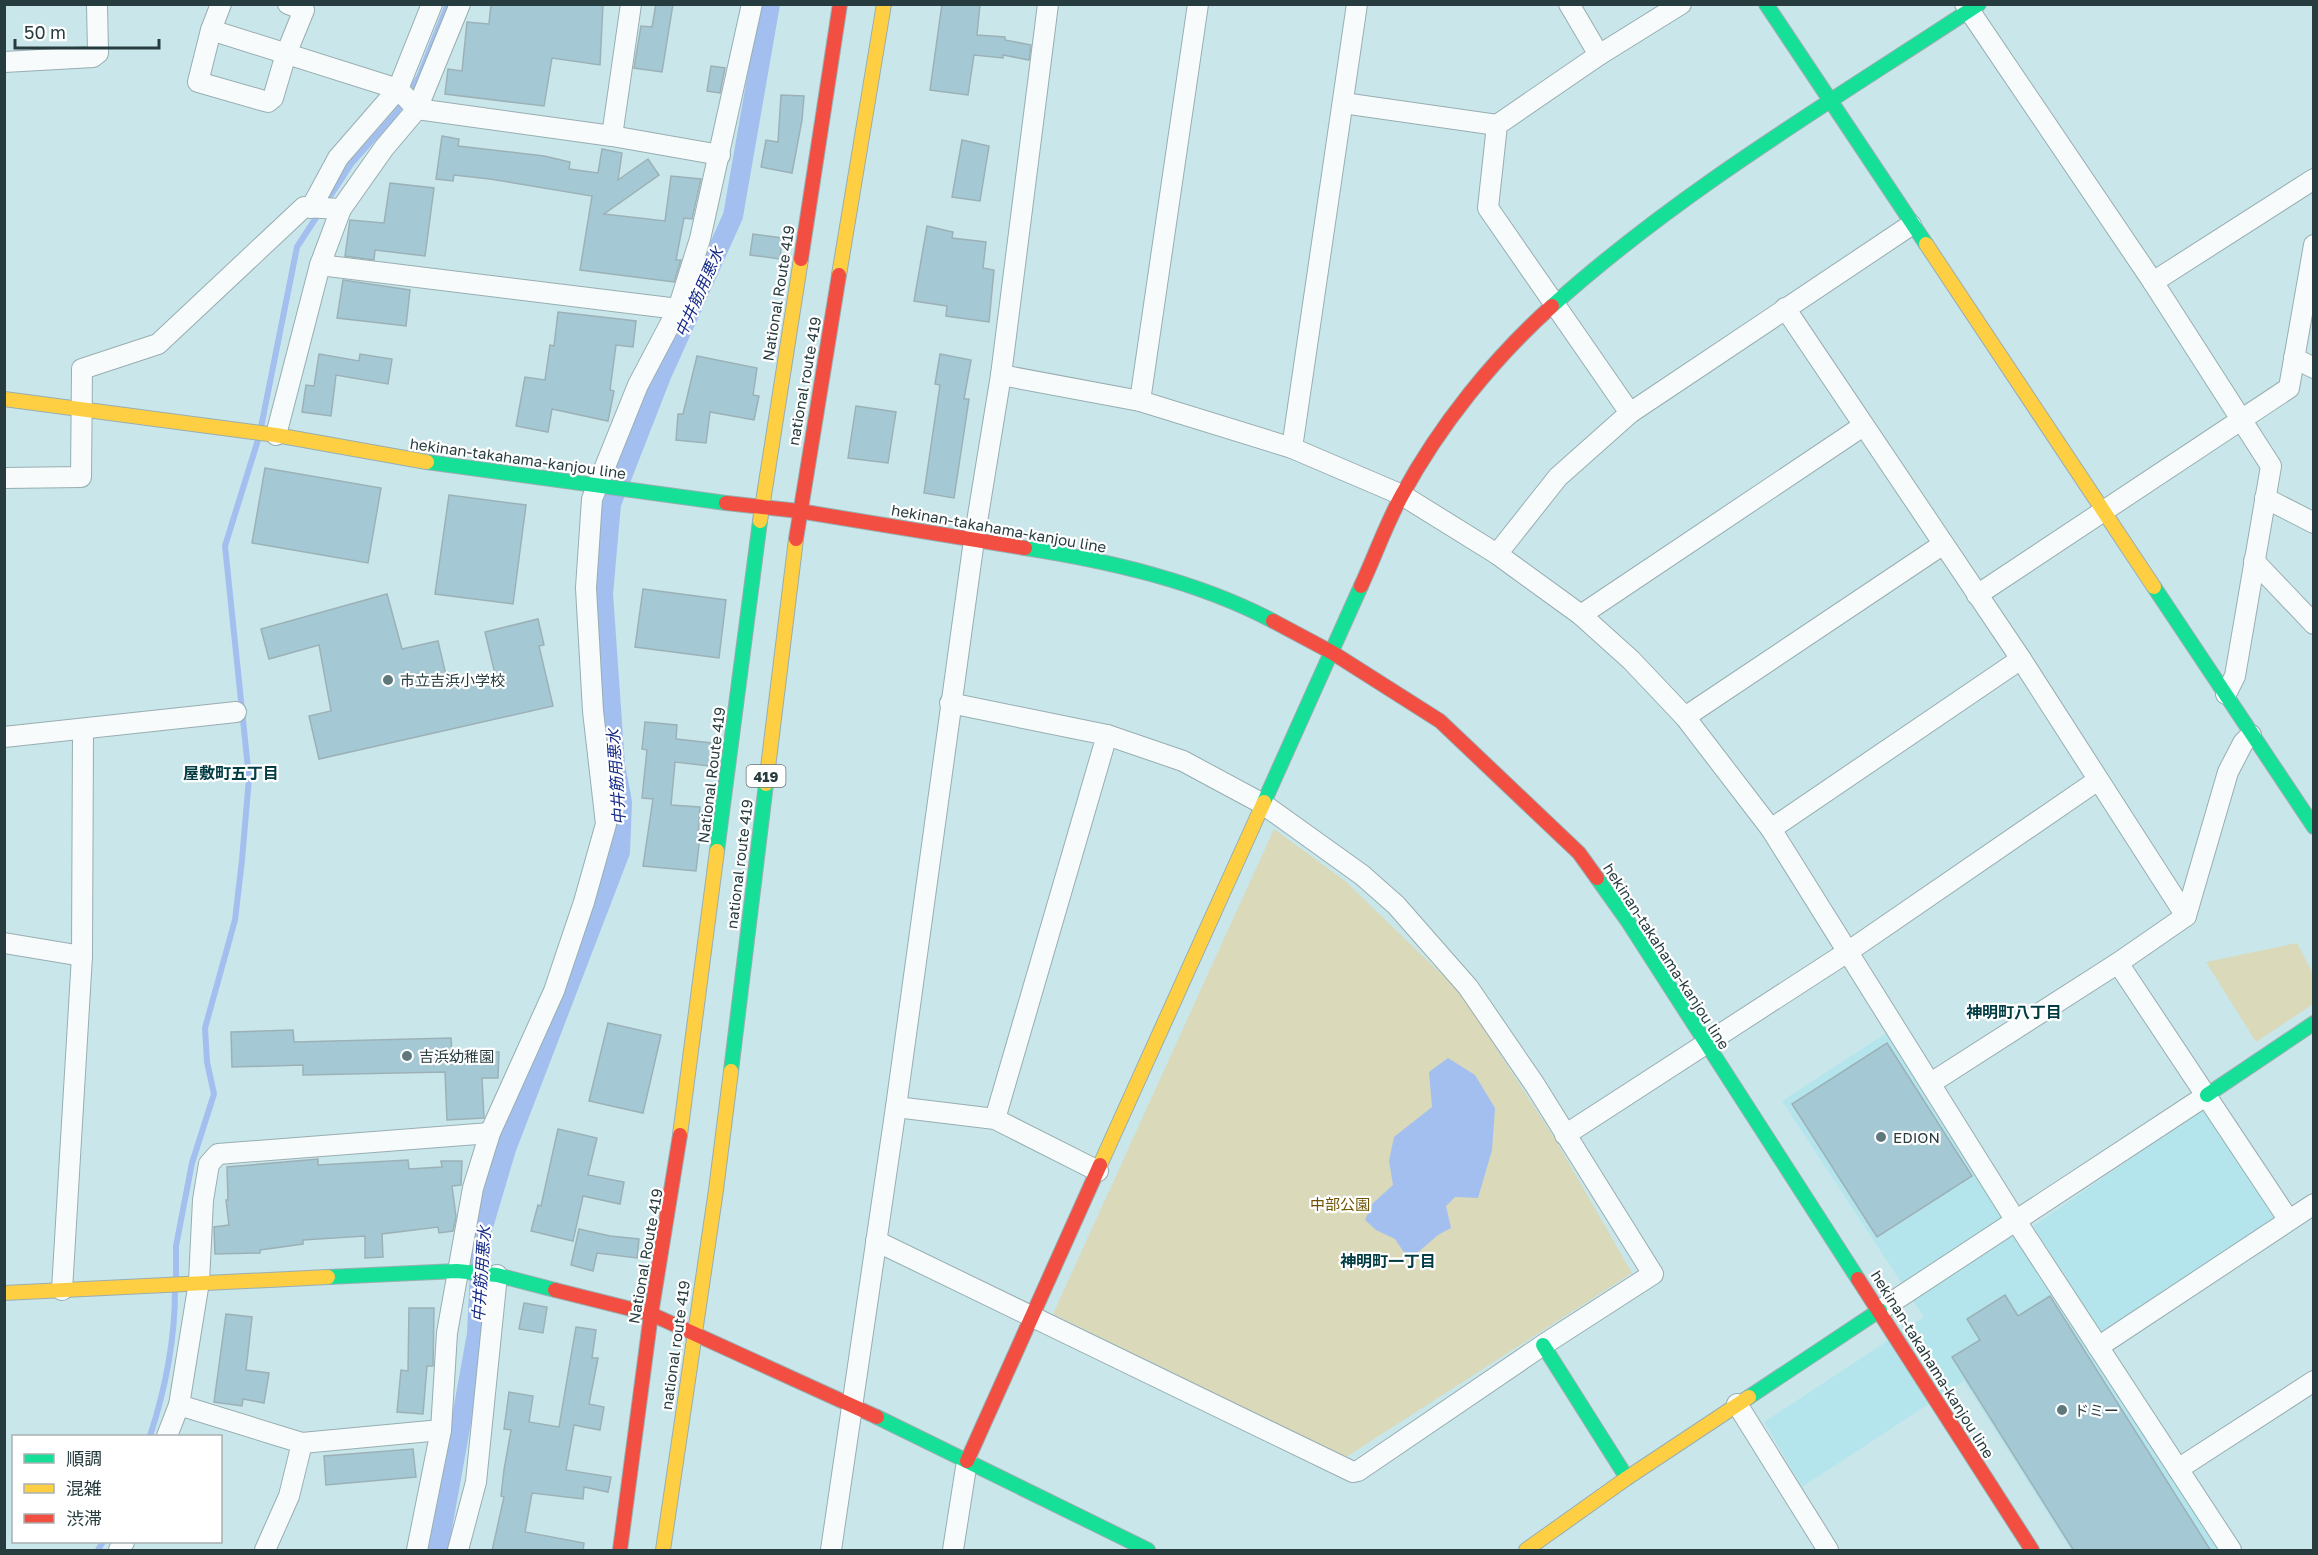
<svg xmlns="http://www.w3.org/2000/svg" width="2318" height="1555" font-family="'Golos Text','Noto Sans JP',sans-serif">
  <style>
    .built { fill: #b5e5ec }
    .green { fill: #dad9ba }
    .water { fill: #a3bfef }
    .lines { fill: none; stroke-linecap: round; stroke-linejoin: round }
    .stream { stroke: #a3bfef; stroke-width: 6 }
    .canal { stroke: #a3bfef; stroke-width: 20 }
    .building { fill: #a4c9d4; stroke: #9cb1b7; stroke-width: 1.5 }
    .street-casing { stroke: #98aeb1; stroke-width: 22 }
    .fast-casing { stroke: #98aeb1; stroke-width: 16 }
    .slow-casing { stroke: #98aeb1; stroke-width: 16 }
    .jam-casing { stroke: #98aeb1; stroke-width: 16 }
    .street { stroke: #f7fbfc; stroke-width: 20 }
    .fast { stroke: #16e098; stroke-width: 14 }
    .slow { stroke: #ffcf43; stroke-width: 14 }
    .jam { stroke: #f24e42; stroke-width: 14 }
    .poi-dot { fill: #60787b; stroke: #fff; stroke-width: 2 }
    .labels { text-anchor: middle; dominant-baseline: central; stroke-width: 4.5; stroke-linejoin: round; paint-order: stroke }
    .shield { fill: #fff; stroke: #687679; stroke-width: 1.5 }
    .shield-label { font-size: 14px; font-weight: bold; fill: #273c3f }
    .street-label { font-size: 15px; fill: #273c3f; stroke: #fff }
    .poi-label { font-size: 15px; fill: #273c3f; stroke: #fff; text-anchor: start }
    .park-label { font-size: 15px; fill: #6e5300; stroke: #fff }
    .water-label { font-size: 16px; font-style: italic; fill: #172c8a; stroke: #fff }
    .neighbourhood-label { font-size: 16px; font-weight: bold; fill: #023c43; stroke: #fff }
  </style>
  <rect width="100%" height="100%" fill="#c9e6ea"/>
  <path class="built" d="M 1888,1032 L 2017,1237 L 2203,1109 L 2274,1218 L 2086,1346 L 2219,1550 L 2071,1550 L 1964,1381 L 1802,1487 L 1764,1422 L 1924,1317 L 1782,1101 Z"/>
  <g class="green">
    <path d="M 1274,829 L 1345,881 L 1459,991 L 1555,1139 L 1632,1273 L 1346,1457 L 1053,1314 Z"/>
    <path d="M 2297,943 L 2313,974 L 2313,1004 L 2256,1042 L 2206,962 Z"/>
  </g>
  <path class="water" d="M 1448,1058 L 1475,1075 L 1495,1108 L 1492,1150 L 1478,1198 L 1455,1197 L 1446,1206 L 1451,1228 L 1438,1235 L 1409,1260 L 1395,1239 L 1376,1230 L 1365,1220 L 1372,1204 L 1393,1185 L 1389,1161 L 1394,1137 L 1432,1107 L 1429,1072 Z"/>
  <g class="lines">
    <g class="stream">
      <path d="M 261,427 L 297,247 L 351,164 L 396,113 L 419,77 L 448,4"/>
      <path d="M 176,1277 L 176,1246 L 192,1163 L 214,1094 L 207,1062 L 205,1028 L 235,920 L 242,860 L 249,778 L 225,546 L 258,440"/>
      <path d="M 150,1436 C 165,1390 175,1339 175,1290"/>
      <path d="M 98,1550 L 103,1542"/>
    </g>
    <path class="canal" d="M 438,1550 L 477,1334 L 482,1230 L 506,1149 L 620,852 L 622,802 L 615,765 L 603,594 L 611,504 L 661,376 L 733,216 L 770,4"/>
  </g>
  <g class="building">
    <path d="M 491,4 L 603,4 L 600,65 L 552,58 L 544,106 L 445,94 L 448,69 L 462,71 L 467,22 L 489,24 Z"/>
    <path d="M 656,4 L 673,4 L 662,72 L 634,68 L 641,26 L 652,27 Z"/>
    <path d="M 942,4 L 980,4 L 977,35 L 1005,37 L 1005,40 L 1031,45 L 1029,60 L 1003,55 L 1003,58 L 974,55 L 968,95 L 930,90 Z"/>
    <path d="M 711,66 L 725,68 L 720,93 L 707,91 Z"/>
    <path d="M 781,95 L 804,96 L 802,120 L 792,173 L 761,167 L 766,140 L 778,142 Z"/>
    <path d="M 442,136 L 459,139 L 458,146 L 544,156 L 570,162 L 569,169 L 598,173 L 602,149 L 622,153 L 618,180 L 648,159 L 659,175 L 604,214 L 665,221 L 671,176 L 701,179 L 692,219 L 684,218 L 676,260 L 681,260 L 674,282 L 580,270 L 592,196 L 490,179 L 454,175 L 453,181 L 436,179 Z"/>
    <path d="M 962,140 L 989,146 L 980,201 L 952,197 Z"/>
    <path d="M 390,183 L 434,188 L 425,256 L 375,250 L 374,260 L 345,256 L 350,220 L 384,223 Z"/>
    <path d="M 927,226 L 953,232 L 952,238 L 986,242 L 983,268 L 994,270 L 989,322 L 946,316 L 947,306 L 914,301 Z"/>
    <path d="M 753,234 L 782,238 L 780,259 L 750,255 Z"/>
    <path d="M 343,280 L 410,290 L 406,326 L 337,318 Z"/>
    <path d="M 558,312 L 636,321 L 633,347 L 616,345 L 610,390 L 614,391 L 608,421 L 552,409 L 548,432 L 516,426 L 525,377 L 545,380 L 550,345 L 554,346 Z"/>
    <path d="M 319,354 L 359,361 L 360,354 L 392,359 L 388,384 L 336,375 L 331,416 L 302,412 L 306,385 L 314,386 Z"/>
    <path d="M 940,354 L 971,360 L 964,399 L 969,399 L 954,498 L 924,493 L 940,385 L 935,384 Z"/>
    <path d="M 697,356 L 757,368 L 753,395 L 759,396 L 754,420 L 710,412 L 706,443 L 676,440 L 678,414 L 683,414 Z"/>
    <path d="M 856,406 L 896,412 L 888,463 L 848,458 Z"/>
    <path d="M 265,468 L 381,488 L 368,563 L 252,543 Z"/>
    <path d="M 449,495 L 526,505 L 513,604 L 435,594 Z"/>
    <path d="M 643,589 L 726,600 L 719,658 L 635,647 Z"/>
    <path d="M 387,594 L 402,649 L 438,641 L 448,684 L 495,674 L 485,632 L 538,619 L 544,645 L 539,646 L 553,706 L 319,759 L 309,716 L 331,711 L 319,645 L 269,659 L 261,629 Z"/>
    <path d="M 645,722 L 677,725 L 676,739 L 712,743 L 709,766 L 675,762 L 671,805 L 700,807 L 698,836 L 700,836 L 696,871 L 643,866 L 653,799 L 642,798 L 647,750 L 642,749 Z"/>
    <path d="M 608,1023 L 661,1035 L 643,1113 L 589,1101 Z"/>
    <path d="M 293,1030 L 294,1042 L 451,1038 L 452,1052 L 499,1052 L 498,1078 L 482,1078 L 484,1118 L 447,1120 L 445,1072 L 303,1075 L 303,1065 L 232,1067 L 231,1032 Z"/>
    <path d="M 1887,1043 L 1972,1176 L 1877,1237 L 1792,1104 Z"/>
    <path d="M 558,1129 L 597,1138 L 588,1175 L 624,1182 L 620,1204 L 583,1196 L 573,1241 L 531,1231 L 538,1205 L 541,1206 Z"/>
    <path d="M 318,1159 L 318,1165 L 408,1160 L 409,1169 L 442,1167 L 441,1161 L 462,1161 L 461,1185 L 452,1186 L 456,1217 L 453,1231 L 439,1233 L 438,1227 L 382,1234 L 383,1257 L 365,1258 L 365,1236 L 303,1240 L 303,1244 L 260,1250 L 260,1253 L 215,1254 L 214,1227 L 229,1225 L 226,1200 L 228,1200 L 227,1167 Z"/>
    <path d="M 579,1229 L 610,1236 L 639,1239 L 637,1258 L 597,1253 L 593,1271 L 571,1265 Z"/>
    <path d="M 2005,1295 L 2018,1316 L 2050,1296 L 2211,1551 L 2074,1551 L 1952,1357 L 1980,1340 L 1967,1319 Z"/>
    <path d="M 524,1303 L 547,1307 L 543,1333 L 519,1329 Z"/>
    <path d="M 409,1308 L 434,1308 L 433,1366 L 427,1366 L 423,1414 L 397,1412 L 401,1370 L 408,1371 Z"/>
    <path d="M 226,1314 L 252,1317 L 246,1370 L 269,1373 L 264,1403 L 243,1399 L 242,1406 L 214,1402 Z"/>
    <path d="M 576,1327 L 596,1330 L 592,1358 L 598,1358 L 589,1404 L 604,1407 L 600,1430 L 574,1425 L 566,1470 L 611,1477 L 608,1492 L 584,1487 L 583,1499 L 532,1493 L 525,1532 L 584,1543 L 583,1551 L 492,1551 L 504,1497 L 501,1496 L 504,1470 L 511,1430 L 504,1429 L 509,1392 L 533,1396 L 529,1422 L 559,1427 Z"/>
    <path d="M 413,1449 L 416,1477 L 326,1485 L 324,1456 Z"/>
  </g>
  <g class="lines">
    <defs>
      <g id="street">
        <path d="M 221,4 L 211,30 L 398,89 L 417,109 L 612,136 L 631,4"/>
        <path d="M 1569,4 L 1599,55"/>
        <path d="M 1965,4 L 2153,282 L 2271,466 L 2235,676 L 2226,694"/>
        <path d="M 211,30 L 198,82 L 268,102 L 273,98 L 286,54 L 304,10 L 288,4"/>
        <path d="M 4,62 L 93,57 L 98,53 L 97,4"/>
        <path d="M 1343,103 L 1497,125"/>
        <path d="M 612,136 L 720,155"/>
        <path d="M 311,208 L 338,158 L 398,89 L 432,4"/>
        <path d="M 320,265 L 678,309"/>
        <path d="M 2153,282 L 2314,179"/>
        <path d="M 1785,308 L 2021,659 L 2186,916"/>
        <path d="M 2294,358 L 2314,368"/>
        <path d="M 1001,375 L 1140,401 L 1292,448 L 1402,495 L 1497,554 L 1581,615 L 1631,660 L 1685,717 L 1771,829 L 2016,1221 L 2231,1550"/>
        <path d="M 1140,401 L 1198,4"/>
        <path d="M 1630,413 L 1488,208 L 1497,125 L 1599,55 L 1681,4"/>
        <path d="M 276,435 L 320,265 L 341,209 L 384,148 L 417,109 L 460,4"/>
        <path d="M 1292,448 L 1357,4"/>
        <path d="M 4,478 L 81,477 L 82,369 L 158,344 L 304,207 L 341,209"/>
        <path d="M 2265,498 L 2314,523"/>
        <path d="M 1497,554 L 1558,477 L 1630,413 L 1911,225"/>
        <path d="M 2254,561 L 2314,624"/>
        <path d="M 1977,595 L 2289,388 L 2314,245"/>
        <path d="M 1581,615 L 1863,426"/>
        <path d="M 1685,717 L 1942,545"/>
        <path d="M 2251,735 L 2243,743 L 2228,772 L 2186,916 L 2118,963 L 2288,1219"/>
        <path d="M 4,737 L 236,712"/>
        <path d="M 1771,829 L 2021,659"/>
        <path d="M 4,943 L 82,956"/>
        <path d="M 1931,1083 L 2118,963"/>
        <path d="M 896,1107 L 995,1119 L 1098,1171"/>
        <path d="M 995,1119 L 1107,735"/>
        <path d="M 1565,1135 L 1849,951 L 2098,780"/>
        <path d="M 876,1241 L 1353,1472 L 1358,1471 L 1543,1345 L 1653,1274 L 1535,1085 L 1468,987 L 1396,905 L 1362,875 L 1263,804 L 1183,761 L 1107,735 L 950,703"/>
        <path d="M 62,1290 L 82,956 L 83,731"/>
        <path d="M 1880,1310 L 2207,1095"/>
        <path d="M 2098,1347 L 2314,1204"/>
        <path d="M 1737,1404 L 1828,1550"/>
        <path d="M 179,1405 L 302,1443 L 441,1430"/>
        <path d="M 167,1436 L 179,1405 L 199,1282 L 203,1200 L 209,1164 L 218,1154 L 490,1133"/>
        <path d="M 2178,1469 L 2314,1381"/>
        <path d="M 119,1550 L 124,1542"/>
        <path d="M 265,1550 L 289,1496 L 302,1443"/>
        <path d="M 417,1550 L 441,1430 L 447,1333 L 473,1188 L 490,1133 L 554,991 L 584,902 L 606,824 L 593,711 L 586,588 L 592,499 L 638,385 L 678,309 L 700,239 L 752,4"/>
        <path d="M 458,1550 L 476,1482 L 497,1275"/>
        <path d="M 831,1550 L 896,1107 L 974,540 L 1001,375 L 1048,4"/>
        <path d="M 953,1550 L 967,1461"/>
      </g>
      <g id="fast">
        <path d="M 1766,4 L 1926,244"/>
        <path d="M 1552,306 C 1682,189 1834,100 1979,4"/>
        <path d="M 427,462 L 726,503"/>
        <path d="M 1025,548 C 1109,561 1197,581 1273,621"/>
        <path d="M 2154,587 L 2314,827"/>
        <path d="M 1264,802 L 1361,586"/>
        <path d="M 717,851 L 760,521"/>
        <path d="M 1597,878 L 1627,920 L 1858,1279"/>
        <path d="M 731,1071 L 766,784"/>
        <path d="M 2207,1095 L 2314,1023"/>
        <path d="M 328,1277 L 457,1271 L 497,1275 L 555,1290"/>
        <path d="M 1543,1345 L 1627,1478"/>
        <path d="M 1749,1397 L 1880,1310"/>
        <path d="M 877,1417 L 1148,1550"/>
      </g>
      <g id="slow">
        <path d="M 1926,244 L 2154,587"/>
        <path d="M 839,275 L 884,4"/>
        <path d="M 4,399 L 276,435 L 427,462"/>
        <path d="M 760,521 L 801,259"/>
        <path d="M 766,784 L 796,539"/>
        <path d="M 680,1135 L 717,851"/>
        <path d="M 1100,1165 L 1264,802"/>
        <path d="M 4,1293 L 328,1277"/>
        <path d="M 663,1550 L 716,1190 L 731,1071"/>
        <path d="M 1526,1550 L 1627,1478 L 1749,1397"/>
      </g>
      <g id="jam">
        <path d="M 801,259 L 840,4"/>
        <path d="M 726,503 L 799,511 L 1025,548"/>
        <path d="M 796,539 L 839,275"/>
        <path d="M 1361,586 C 1375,556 1386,524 1402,495 C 1440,425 1493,359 1552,306"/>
        <path d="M 1273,621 L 1333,653 L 1440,721 L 1579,853 L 1597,878"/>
        <path d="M 1858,1279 L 2032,1550"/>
        <path d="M 555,1290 L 651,1314 L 877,1417"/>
        <path d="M 967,1461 L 1100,1165"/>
        <path d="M 620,1550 L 651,1314 L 680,1135"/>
      </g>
    </defs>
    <use href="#street" class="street-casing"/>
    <use href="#fast" class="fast-casing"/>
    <use href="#slow" class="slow-casing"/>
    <use href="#jam" class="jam-casing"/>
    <use href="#street" class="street"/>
    <use href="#fast" class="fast"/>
    <use href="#slow" class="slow"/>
    <use href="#jam" class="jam"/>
  </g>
  <g class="poi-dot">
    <circle cx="388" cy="680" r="6"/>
    <circle cx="407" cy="1056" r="6"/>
    <circle cx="1881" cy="1137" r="6"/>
    <circle cx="2062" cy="1410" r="6"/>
  </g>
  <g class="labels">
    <rect class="shield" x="746.5" y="765" width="39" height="22" rx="4.5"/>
    <g class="shield-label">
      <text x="766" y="776">419</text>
    </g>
    <g class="street-label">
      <text transform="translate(778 293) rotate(-81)">National Route 419</text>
      <text transform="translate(804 381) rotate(-80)">national route 419</text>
      <text transform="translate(518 458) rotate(8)">hekinan-takahama-kanjou line</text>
      <text transform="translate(999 528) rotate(10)">hekinan-takahama-kanjou line</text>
      <text transform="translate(711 775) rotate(-83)">National Route 419</text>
      <text transform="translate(739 864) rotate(-83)">national route 419</text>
      <text transform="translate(1667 956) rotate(57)">hekinan-takahama-kanjou line</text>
      <text transform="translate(645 1256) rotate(-80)">National Route 419</text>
      <text transform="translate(675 1345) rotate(-82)">national route 419</text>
      <text transform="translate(1933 1364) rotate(58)">hekinan-takahama-kanjou line</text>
    </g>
    <g class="poi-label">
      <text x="400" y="680">市立吉浜小学校</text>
      <text x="419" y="1056">吉浜幼稚園</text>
      <text x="1893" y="1137">EDION</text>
      <text x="2074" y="1410">ドミー</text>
    </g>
    <g class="park-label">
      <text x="1340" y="1204">中部公園</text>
    </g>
    <g class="water-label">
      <text transform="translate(699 292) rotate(-66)">中井筋用悪水</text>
      <text transform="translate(616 777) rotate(-94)">中井筋用悪水</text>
      <text transform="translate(481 1274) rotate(-86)">中井筋用悪水</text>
    </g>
    <g class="neighbourhood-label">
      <text x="231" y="773">屋敷町五丁目</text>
      <text x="2014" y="1012">神明町八丁目</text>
      <text x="1388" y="1261">神明町一丁目</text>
    </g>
  </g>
  <rect width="2318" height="1555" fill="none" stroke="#273c3f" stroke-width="12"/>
  <rect x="12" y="1435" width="210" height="108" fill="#ffffff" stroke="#a9b1b2" stroke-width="1.5"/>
  <rect x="24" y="1454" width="30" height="9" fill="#16e098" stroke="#a9b1b2" stroke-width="1.5"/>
  <text x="66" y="1465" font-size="18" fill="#273c3f">順調</text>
  <rect x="24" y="1484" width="30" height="9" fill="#ffcf43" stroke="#a9b1b2" stroke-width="1.5"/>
  <text x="66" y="1495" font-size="18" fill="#273c3f">混雑</text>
  <rect x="24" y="1514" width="30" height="9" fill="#f24e42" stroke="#a9b1b2" stroke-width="1.5"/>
  <text x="66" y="1525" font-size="18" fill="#273c3f">渋滞</text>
  <path d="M15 39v9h144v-9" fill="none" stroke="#273c3f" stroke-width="3"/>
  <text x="24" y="39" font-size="18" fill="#273c3f" stroke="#ffffff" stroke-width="4.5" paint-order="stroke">50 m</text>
</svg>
